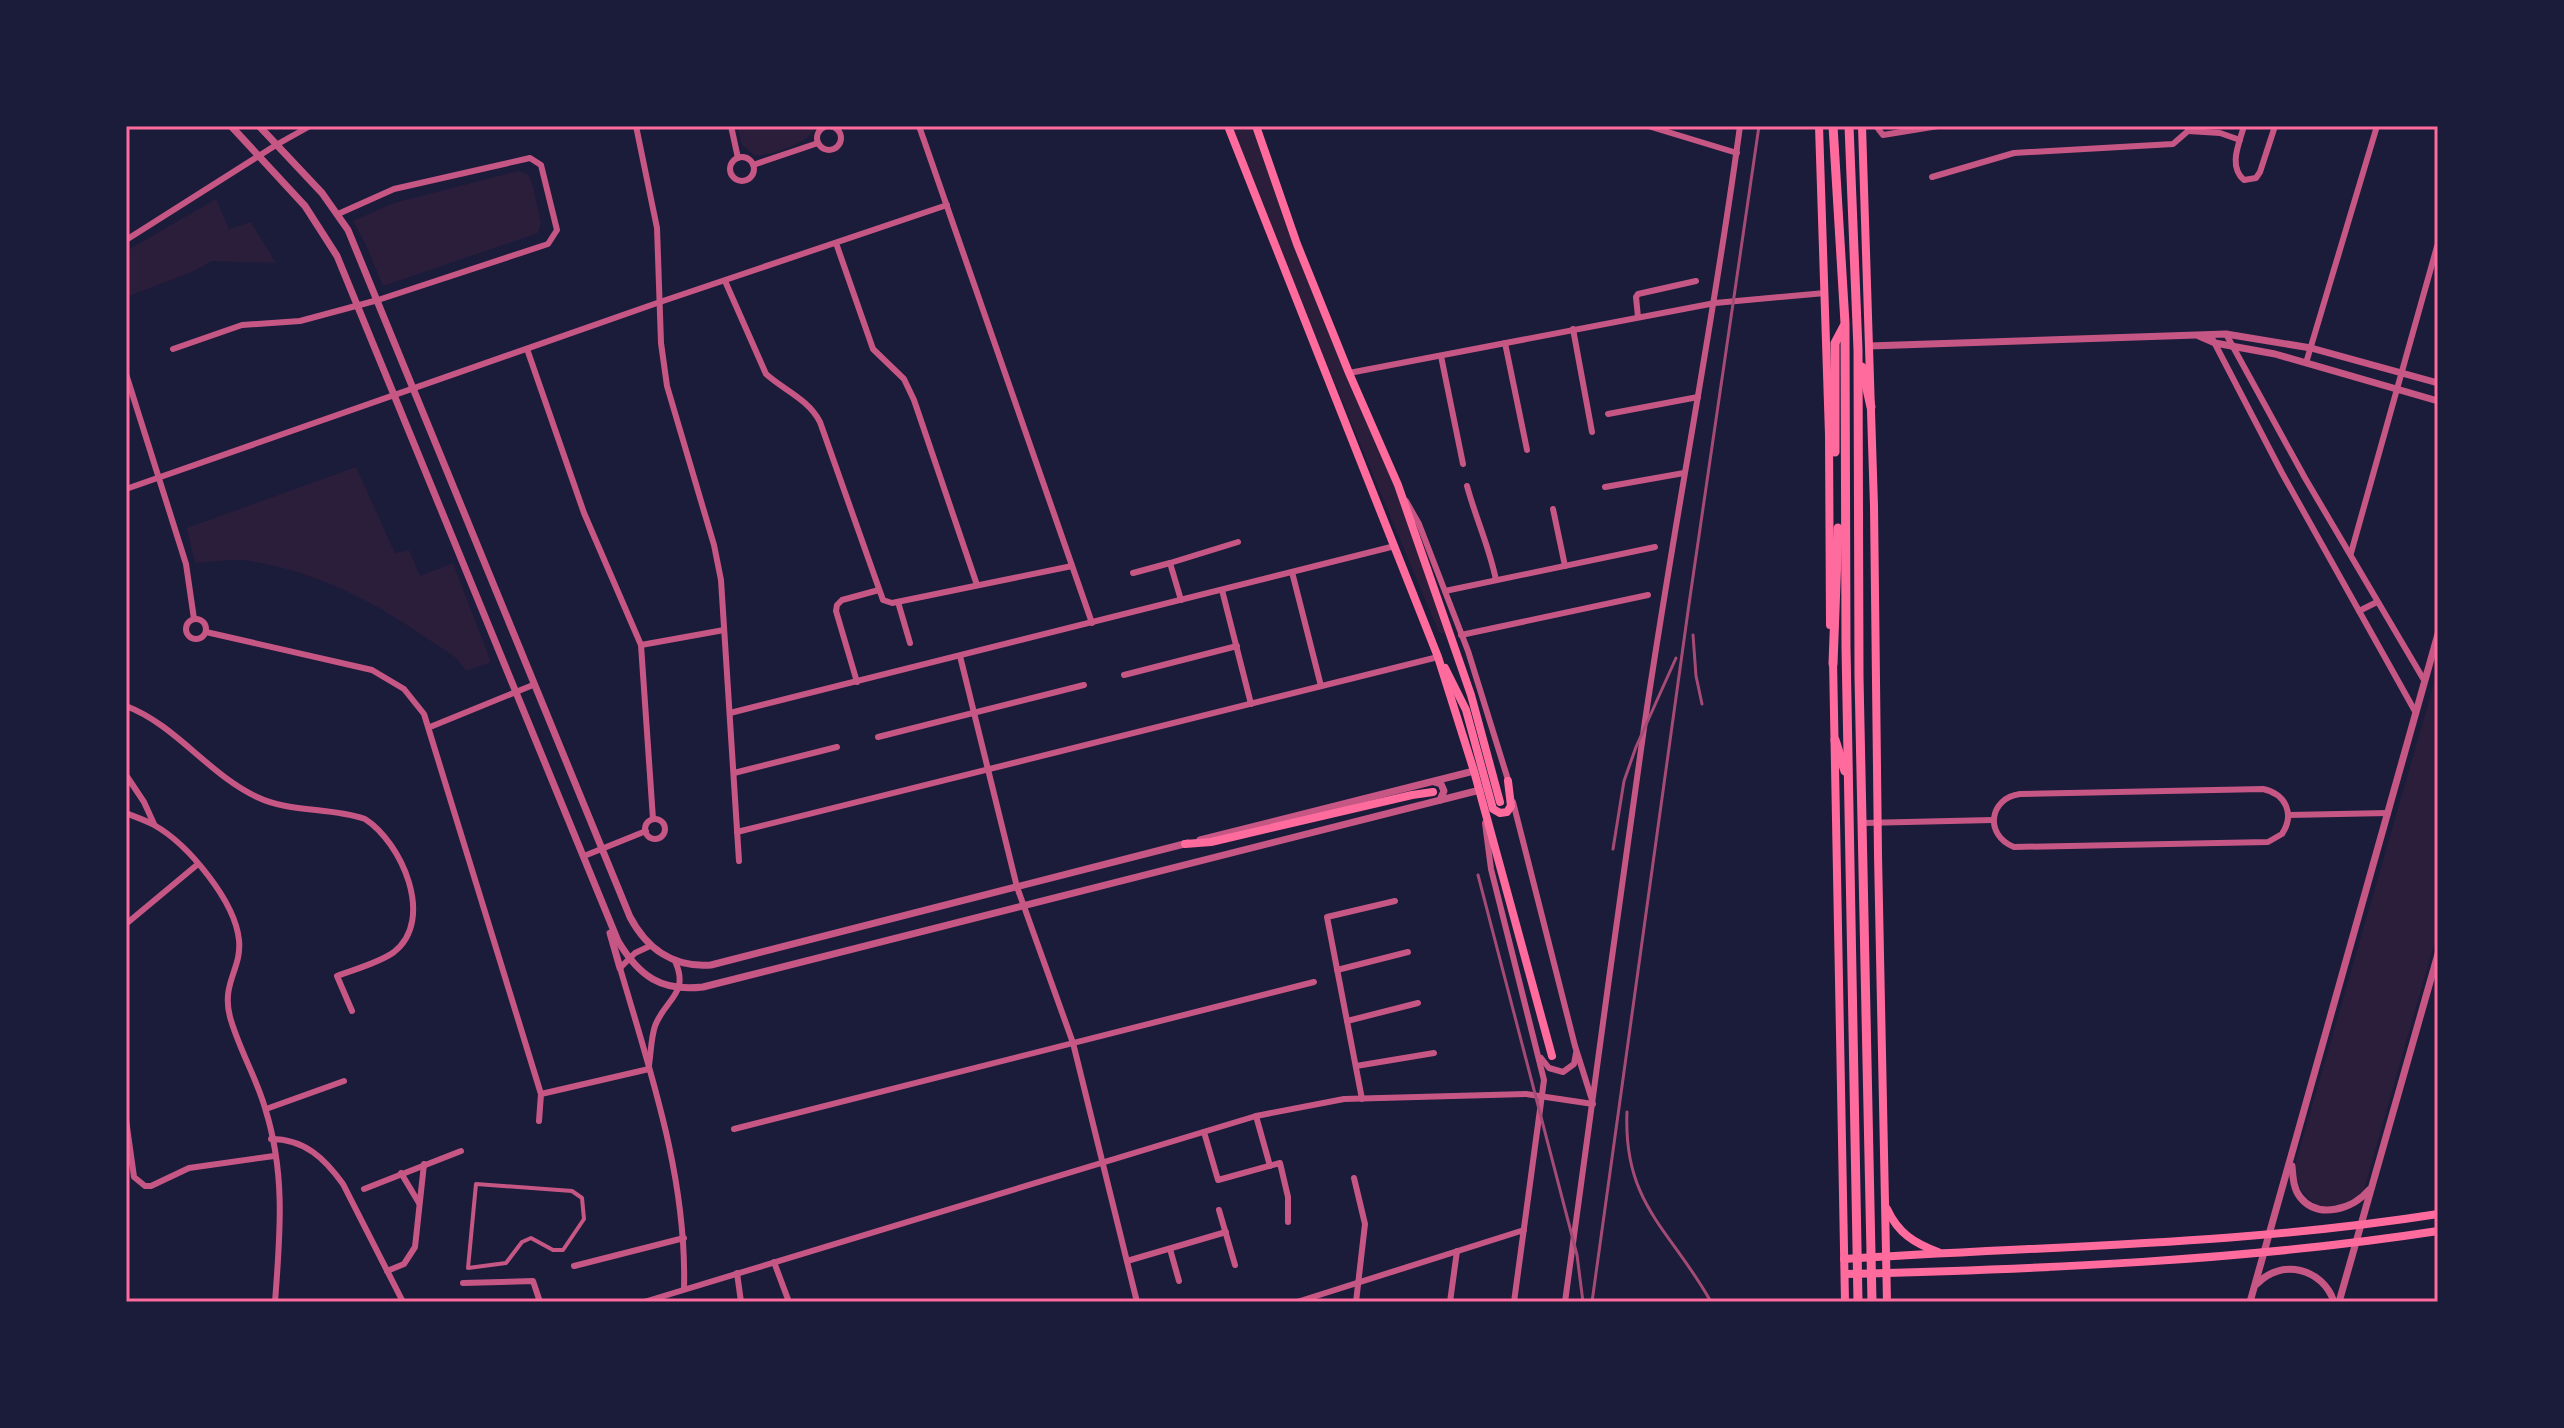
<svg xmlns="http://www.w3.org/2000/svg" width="2564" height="1428" font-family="Lato,sans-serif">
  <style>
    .green { fill: #2a1e3b }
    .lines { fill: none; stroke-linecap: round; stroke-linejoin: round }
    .pedestrian { stroke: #c65784; stroke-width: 4 }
    .minor { stroke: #c65784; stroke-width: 6 }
    .tertiary { stroke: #c65784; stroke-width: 7 }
    .secondary { stroke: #ff6b9d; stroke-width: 8 }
    .primary { stroke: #ff6b9d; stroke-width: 9 }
    .rail { stroke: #a44b75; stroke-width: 3 }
    .neatline { fill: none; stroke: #ff6b9d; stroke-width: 3 }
  </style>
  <rect width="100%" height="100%" fill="#1b1b3a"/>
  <g class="green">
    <path d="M 737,126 L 816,126 C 810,144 774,154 755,156 L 742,145 Z"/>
    <path d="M 1231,126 L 1254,126 L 1396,488 L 1446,630 L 1443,634 L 1439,632 C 1368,464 1298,296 1231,126 Z"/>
    <path d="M 518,171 L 527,174 L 531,179 L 541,222 L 538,233 L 383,286 L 366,245 L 353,221 L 394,203 Z"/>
    <path d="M 216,199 L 229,229 L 251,222 L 276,263 L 212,261 L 192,272 L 126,297 L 126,251 Z"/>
    <path d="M 356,467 L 395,553 L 409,550 L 420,576 L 453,563 L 491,662 L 466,671 C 458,656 444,650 429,640 C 376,602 315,571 250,561 C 233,558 213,562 195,563 L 187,528 Z"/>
    <path d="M 2438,670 L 2438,930 L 2364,1190 C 2337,1221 2301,1209 2294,1169 Z"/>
  </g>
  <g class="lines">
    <path class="pedestrian" d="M 476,1184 L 572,1191 L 582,1198 L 584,1219 L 563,1250 L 553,1250 L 531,1238 L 522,1242 L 506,1263 L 468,1268 Z"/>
    <g class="minor">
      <path d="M 636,126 L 657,228 L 661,343 L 667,386 L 714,545 L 721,580 L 739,861"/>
      <path d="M 731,126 L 738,158"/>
      <path d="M 919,126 L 1092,623"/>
      <path d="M 1648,126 L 1737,153"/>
      <path d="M 1876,126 L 1883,135 L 1938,126"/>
      <path d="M 2244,126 C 2239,144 2228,166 2244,180 L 2256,178 L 2260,172 L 2275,126"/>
      <circle cx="829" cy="138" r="12"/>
      <path d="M 2188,131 L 2220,133 L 2240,140"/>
      <circle cx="742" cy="169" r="12"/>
      <path d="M 753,165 L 818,143"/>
      <path d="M 1932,177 L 2014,153 L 2173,144 L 2188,131 L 2188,126"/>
      <path d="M 126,240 L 276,145 L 310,126"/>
      <path d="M 836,243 L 873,349 L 904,379 L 914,400 L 977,585"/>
      <path d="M 725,281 L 766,374 C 785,391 808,399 820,422 L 883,600 L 892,603 L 1072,566"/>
      <path d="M 1638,317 L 1636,297 L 1638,294 L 1696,281"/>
      <path d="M 1573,329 L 1592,432"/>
      <path d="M 2226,334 L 2305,478 L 2424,680"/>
      <path d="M 2213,340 L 2282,473 L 2416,713"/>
      <path d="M 1505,343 L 1527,450"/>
      <path d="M 173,349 L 242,325 L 300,321 L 378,300 L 548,244 L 557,230 L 541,165 L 530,158 L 394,189 L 338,214"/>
      <path d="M 527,349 L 584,513 L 641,645 L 653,819"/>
      <path d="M 1441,356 L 1463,464"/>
      <path d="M 2306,363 L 2377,126"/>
      <path d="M 1349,373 L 1715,303 L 1825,293"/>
      <path d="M 126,374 L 186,564 L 194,619"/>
      <path d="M 1608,414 L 1698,397"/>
      <path d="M 1467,486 C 1476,519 1489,546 1496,580"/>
      <path d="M 1605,487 L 1684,473"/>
      <path d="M 126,489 L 660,302 L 947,205"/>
      <path d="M 1406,501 L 1419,524 L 1468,651 L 1509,783"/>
      <path d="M 1553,509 L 1565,566"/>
      <path d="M 2351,553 L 2438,243"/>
      <path d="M 1292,572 L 1321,686"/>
      <path d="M 1133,573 L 1170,563"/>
      <path d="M 1222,590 L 1251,704"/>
      <path d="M 1445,591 L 1655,547"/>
      <path d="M 1181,600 L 1170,563 L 1238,542"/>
      <path d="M 898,602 L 910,643"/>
      <path d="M 2359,611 L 2377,602"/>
      <circle cx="196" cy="629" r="10"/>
      <path d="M 206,632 L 372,670 L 404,689 L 424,714 L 541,1094 L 539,1121"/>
      <path d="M 1461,635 L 1648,595"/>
      <path d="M 641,645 L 724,630"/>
      <path d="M 960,656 L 1017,887 L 1073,1043 L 1137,1302"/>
      <path d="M 1124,675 L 1237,646"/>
      <path d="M 857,682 L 836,611 L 837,605 L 842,600 L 879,590"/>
      <path d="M 126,706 C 176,725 208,774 257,797 C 290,813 330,807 365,819 C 401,842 436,919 394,952 C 379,963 355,969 337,976 L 352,1011"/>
      <path d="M 730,713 L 1395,546"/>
      <path d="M 430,727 L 533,685"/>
      <path d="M 878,737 L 1084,685"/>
      <path d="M 734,773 L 837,747"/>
      <path d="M 126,775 L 144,802 L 154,824"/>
      <path d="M 2263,789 C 2286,794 2295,814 2282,834 L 2268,842 L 2014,847 C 1984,835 1989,798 2020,794 Z"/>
      <path d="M 1513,802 L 1575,1046 L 1592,1100"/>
      <path d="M 126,813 C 135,817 145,820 154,825 C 188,844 235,901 239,940 C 242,969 221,983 230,1017 C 239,1049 256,1077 265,1108 C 286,1174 280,1235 275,1302"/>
      <path d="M 2289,815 L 2388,813"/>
      <circle cx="655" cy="829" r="10"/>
      <path d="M 1485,823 L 1491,869 L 1544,1080 L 1514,1302"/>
      <path d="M 1863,823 L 1993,820"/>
      <path d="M 737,832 L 1438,657"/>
      <path d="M 584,856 L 646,831"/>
      <path d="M 126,924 L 198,864"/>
      <path d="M 650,946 L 635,953 L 620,968 C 651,1074 687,1178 684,1289"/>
      <path d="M 1337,970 L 1408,952"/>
      <path d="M 1347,1021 L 1418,1003"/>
      <path d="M 1541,1058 L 1549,1068 L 1563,1072 L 1574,1064 L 1576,1053"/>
      <path d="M 649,1065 C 651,1052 651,1038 655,1026 C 665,999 690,994 675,961"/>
      <path d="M 1356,1066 L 1434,1053"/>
      <path d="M 541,1094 L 649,1069"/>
      <path d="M 1362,1099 L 1327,917 L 1395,901"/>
      <path d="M 266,1109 L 344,1081"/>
      <path d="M 1256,1116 L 1270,1166"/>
      <path d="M 126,1120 L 134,1177 L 145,1186 L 151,1186 L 189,1168 L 274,1156"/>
      <path d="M 734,1129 L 1314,982"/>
      <path d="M 1204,1132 L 1218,1180 L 1280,1163 L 1288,1197 L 1288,1222"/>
      <path d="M 271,1139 C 305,1139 325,1159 343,1184 L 403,1302"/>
      <path d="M 401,1173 L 419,1203"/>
      <path d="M 1354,1178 L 1365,1224 L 1356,1302"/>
      <path d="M 364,1189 L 461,1151"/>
      <path d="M 1219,1210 L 1235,1265"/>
      <path d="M 1170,1249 L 1179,1281"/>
      <path d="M 1127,1261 L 1226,1232"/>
      <path d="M 774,1262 L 789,1302"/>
      <path d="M 574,1266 L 684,1238"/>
      <path d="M 387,1271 L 404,1264 L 415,1247 L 424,1164"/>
      <path d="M 737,1273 L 741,1302"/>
      <path d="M 463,1283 L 533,1281 L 540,1302"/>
      <path d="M 644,1302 L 1256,1116 L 1344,1099 L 1526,1094 L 1593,1104"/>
      <path d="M 1297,1302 L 1524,1230"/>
      <path d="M 1450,1302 L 1457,1251"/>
      <path d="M 1565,1302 C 1592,1111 1616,919 1644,728 C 1673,527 1713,327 1740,126"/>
    </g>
    <g class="tertiary">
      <path d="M 231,126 L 305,206 L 337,256 L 618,941 C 639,976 661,992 703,987 L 1480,790"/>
      <path d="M 259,126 L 322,193 L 348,230 L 630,917 C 647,949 674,968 711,965 L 1188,843"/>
      <path d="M 2199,336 L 2215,343 L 2275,354 L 2438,401"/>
      <path d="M 1869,346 L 2226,334 L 2311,348 L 2438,383"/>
      <path d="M 1434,782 L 1441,784 L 1444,791 L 1440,800"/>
      <path d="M 1200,840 L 1474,771"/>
      <path d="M 610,933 L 620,968"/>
      <path d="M 2292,1166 C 2293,1176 2293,1188 2300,1197 C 2318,1220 2353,1209 2369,1190"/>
      <path d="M 2257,1284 C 2281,1258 2323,1268 2334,1302"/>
      <path d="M 2250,1302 L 2438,634"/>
      <path d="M 2339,1302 L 2438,954"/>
    </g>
    <g class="secondary">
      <path d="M 1228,126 L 1438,657 L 1474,771 L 1552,1056"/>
      <path d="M 1256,126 L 1297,244 L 1349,373 L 1398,485 L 1471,695 L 1500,802"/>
      <path d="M 1819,126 L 1829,435 L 1830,625"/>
      <path d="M 1862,126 L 1874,506 L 1878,855 L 1887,1302"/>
      <path d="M 1833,659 L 1845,1302"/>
      <path d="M 1445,668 L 1466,710 L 1493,809 L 1500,813 L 1507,812 L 1511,806 L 1508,781"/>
      <path d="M 1185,844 L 1211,842 L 1412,795 L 1433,792"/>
      <path d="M 1887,1209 C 1898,1233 1914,1243 1938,1252"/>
      <path d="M 1844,1259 C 2042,1246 2242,1245 2438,1214"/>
      <path d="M 1845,1274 C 2043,1269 2242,1261 2438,1231"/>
    </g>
    <g class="primary">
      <path d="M 1833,126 L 1845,323 L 1846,647 L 1858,1302"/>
      <path d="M 1849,126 L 1858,350 L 1859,677 L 1872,1302"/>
      <path d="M 1862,367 L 1871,407"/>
      <path d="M 1835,452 L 1835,343 L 1844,326"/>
      <path d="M 1833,664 L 1838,528"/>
      <path d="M 1835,740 L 1845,771"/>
    </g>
    <g class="rail">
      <path d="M 1693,635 L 1696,676 L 1702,704"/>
      <path d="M 1613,849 L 1624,781 L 1636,747 L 1676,658"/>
      <path d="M 1478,875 L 1577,1255 L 1583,1302"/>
      <path d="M 1627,1112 C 1623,1205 1672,1231 1711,1302"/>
      <path d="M 1592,1302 L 1689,604 L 1759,126"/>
    </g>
  </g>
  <rect width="2564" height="1428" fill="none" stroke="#1b1b3a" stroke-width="256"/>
  <rect x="128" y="128" width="2308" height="1172" class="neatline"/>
</svg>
